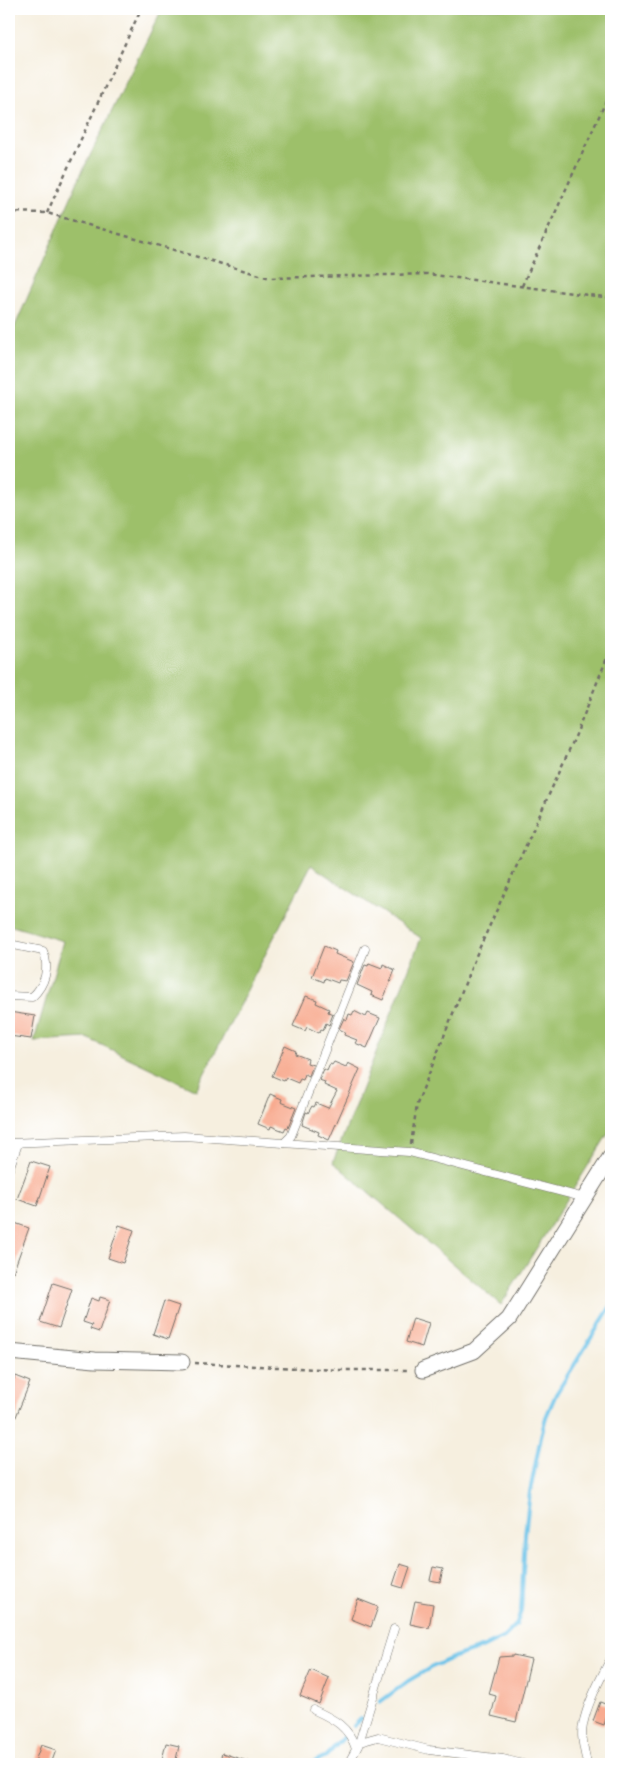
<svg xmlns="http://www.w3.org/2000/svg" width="620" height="1773" font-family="Pangolin,sans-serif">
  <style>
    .green { fill: #9dc06a; stroke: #64764a }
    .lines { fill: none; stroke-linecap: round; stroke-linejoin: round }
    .stream { stroke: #6bc2e8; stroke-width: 4 }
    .building { fill: #f8ab90 }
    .lane-casing { stroke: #72706a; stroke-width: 9 }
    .street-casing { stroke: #72706a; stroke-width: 17 }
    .path { stroke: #72706a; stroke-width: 2.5; stroke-dasharray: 4 4; stroke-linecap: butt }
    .lane { stroke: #fff; stroke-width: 8 }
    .street { stroke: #fff; stroke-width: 15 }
  </style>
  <rect width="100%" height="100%" fill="#fff"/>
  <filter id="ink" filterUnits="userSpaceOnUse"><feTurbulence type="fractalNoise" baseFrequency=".02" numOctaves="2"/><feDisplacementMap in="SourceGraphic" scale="10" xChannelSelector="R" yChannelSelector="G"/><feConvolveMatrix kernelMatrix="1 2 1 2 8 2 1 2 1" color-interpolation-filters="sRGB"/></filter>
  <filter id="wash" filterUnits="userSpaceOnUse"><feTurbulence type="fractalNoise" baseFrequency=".0096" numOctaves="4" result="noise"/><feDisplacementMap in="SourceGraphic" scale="20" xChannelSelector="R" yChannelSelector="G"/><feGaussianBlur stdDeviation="1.12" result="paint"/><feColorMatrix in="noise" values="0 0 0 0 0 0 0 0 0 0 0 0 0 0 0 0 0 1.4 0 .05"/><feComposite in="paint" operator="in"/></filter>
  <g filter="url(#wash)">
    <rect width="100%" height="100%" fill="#f6efdf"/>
    <path class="green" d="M 162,9 L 611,9 L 611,1129 L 501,1305 L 333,1162 L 421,938 L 311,865 L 196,1090 L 87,1038 L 34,1041 L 63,941 L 9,925 L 9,340 L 81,174 Z"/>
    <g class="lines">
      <g class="stream">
        <path d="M 380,1702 L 408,1681 L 430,1668 L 454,1657 L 484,1647 L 504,1637 L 516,1625 L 521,1611 L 525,1534 L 530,1492 L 541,1436 L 546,1417 L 556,1394 L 611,1306"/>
        <path d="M 354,1726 L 361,1719"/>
        <path d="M 250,1764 L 251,1762 L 267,1764"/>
        <path d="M 310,1764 L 326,1756 L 344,1737"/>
      </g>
    </g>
    <g id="blocks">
      <g class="building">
        <path d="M 324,946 L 336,951 L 335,954 L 354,962 L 346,981 L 339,980 L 338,983 L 325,978 L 324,982 L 312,977 Z"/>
        <path d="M 369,963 L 382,968 L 383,964 L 395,970 L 383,1000 L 371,995 L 372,992 L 357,985 L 364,967 L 365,965 L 368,966 Z"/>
        <path d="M 306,996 L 317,1000 L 316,1003 L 329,1009 L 328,1012 L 333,1014 L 329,1025 L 326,1023 L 323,1030 L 321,1029 L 319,1033 L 307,1027 L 305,1031 L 293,1026 Z"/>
        <path d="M 354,1011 L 366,1017 L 368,1013 L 380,1018 L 367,1048 L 355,1043 L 357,1040 L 344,1035 L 345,1032 L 339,1029 L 344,1018 L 347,1020 L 349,1014 L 352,1015 Z"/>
        <path d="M 9,1012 L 35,1016 L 31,1039 L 9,1036 Z"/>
        <path d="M 285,1046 L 296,1051 L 295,1054 L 308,1059 L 307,1063 L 313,1065 L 309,1076 L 305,1074 L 303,1080 L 300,1079 L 298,1083 L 286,1078 L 284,1081 L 272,1076 Z"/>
        <path d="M 334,1062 L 346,1067 L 348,1063 L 360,1069 L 329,1140 L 318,1135 L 319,1132 L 302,1125 L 306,1112 L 308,1113 L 312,1106 L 314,1107 L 316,1103 L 328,1108 L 337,1091 L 324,1085 L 325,1082 L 319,1080 L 324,1069 L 327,1071 L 330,1064 L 332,1065 Z"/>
        <path d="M 270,1094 L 282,1099 L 281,1102 L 296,1108 L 288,1128 L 286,1127 L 284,1131 L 271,1126 L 270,1129 L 258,1124 Z"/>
        <path d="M 31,1161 L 50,1167 L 37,1206 L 17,1199 Z"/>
        <path d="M 9,1221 L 29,1228 L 10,1281 L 9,1280 Z"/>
        <path d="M 119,1225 L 134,1230 L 123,1263 L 108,1258 Z"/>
        <path d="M 53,1283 L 72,1289 L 59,1328 L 40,1322 Z"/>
        <path d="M 100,1297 L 110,1300 L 99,1332 L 90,1329 L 92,1325 L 83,1322 L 91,1298 L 99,1301 Z"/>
        <path d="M 164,1301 L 179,1306 L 168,1339 L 153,1334 Z"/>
        <path d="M 413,1318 L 429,1323 L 422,1347 L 406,1342 Z"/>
        <path d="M 15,1376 L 30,1382 L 9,1434 L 9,1392 Z"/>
        <path d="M 400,1564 L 410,1567 L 403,1588 L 393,1585 Z"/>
        <path d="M 433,1567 L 443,1569 L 440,1582 L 430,1580 Z"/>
        <path d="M 358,1599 L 378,1607 L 371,1627 L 351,1619 Z"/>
        <path d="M 415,1601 L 433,1604 L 429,1628 L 410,1624 Z"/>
        <path d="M 513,1655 L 531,1659 L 516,1722 L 491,1716 L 496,1696 L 489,1694 L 499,1657 L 513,1656 Z"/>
        <path d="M 311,1670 L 329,1678 L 319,1704 L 300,1696 Z"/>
        <path d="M 600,1702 L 610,1706 L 604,1725 L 593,1721 Z"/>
        <path d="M 166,1743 L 179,1746 L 175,1764 L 161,1764 Z"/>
        <path d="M 41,1745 L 56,1750 L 51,1764 L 34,1764 Z"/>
        <path d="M 222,1753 L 250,1762 L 250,1764 L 219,1764 Z"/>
      </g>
    </g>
  </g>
  <g filter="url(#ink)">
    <use href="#blocks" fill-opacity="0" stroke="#72706a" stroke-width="1"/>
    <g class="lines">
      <defs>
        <g id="lane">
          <path d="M 9,944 L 43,951 C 50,968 45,985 32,997 L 9,996"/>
          <path d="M 9,1143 L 184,1136 L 409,1152 L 585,1198"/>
          <path d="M 284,1143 L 291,1136 L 365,949"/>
          <path d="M 9,1169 L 18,1144"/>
          <path d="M 314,1710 C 334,1719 349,1727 356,1749"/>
          <path d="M 360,1742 L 378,1737 L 429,1750 L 503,1759 L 523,1764"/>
          <path d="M 348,1764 L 358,1746 L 394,1629"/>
          <path d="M 587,1764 C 585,1752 580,1737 583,1725 C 587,1703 601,1678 611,1658"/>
        </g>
        <g id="street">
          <path d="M 9,1352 L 95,1360 L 182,1362"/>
          <path d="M 423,1370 L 474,1351 L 509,1319 L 611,1156"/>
        </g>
      </defs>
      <use href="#lane" class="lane-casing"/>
      <use href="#street" class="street-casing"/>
      <g class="path">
        <path d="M 9,212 L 47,213 L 270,278 L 427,274 L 611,298"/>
        <path d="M 47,213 L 141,9"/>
        <path d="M 522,286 L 611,90"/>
        <path d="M 411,1144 L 417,1104 L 475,958 L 575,737 L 611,648"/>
        <path d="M 195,1363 L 339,1370 L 409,1370"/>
      </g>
      <use href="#lane" class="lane"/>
      <use href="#street" class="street"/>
    </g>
  </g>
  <rect width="620" height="1773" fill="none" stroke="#fff" stroke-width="30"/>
</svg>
